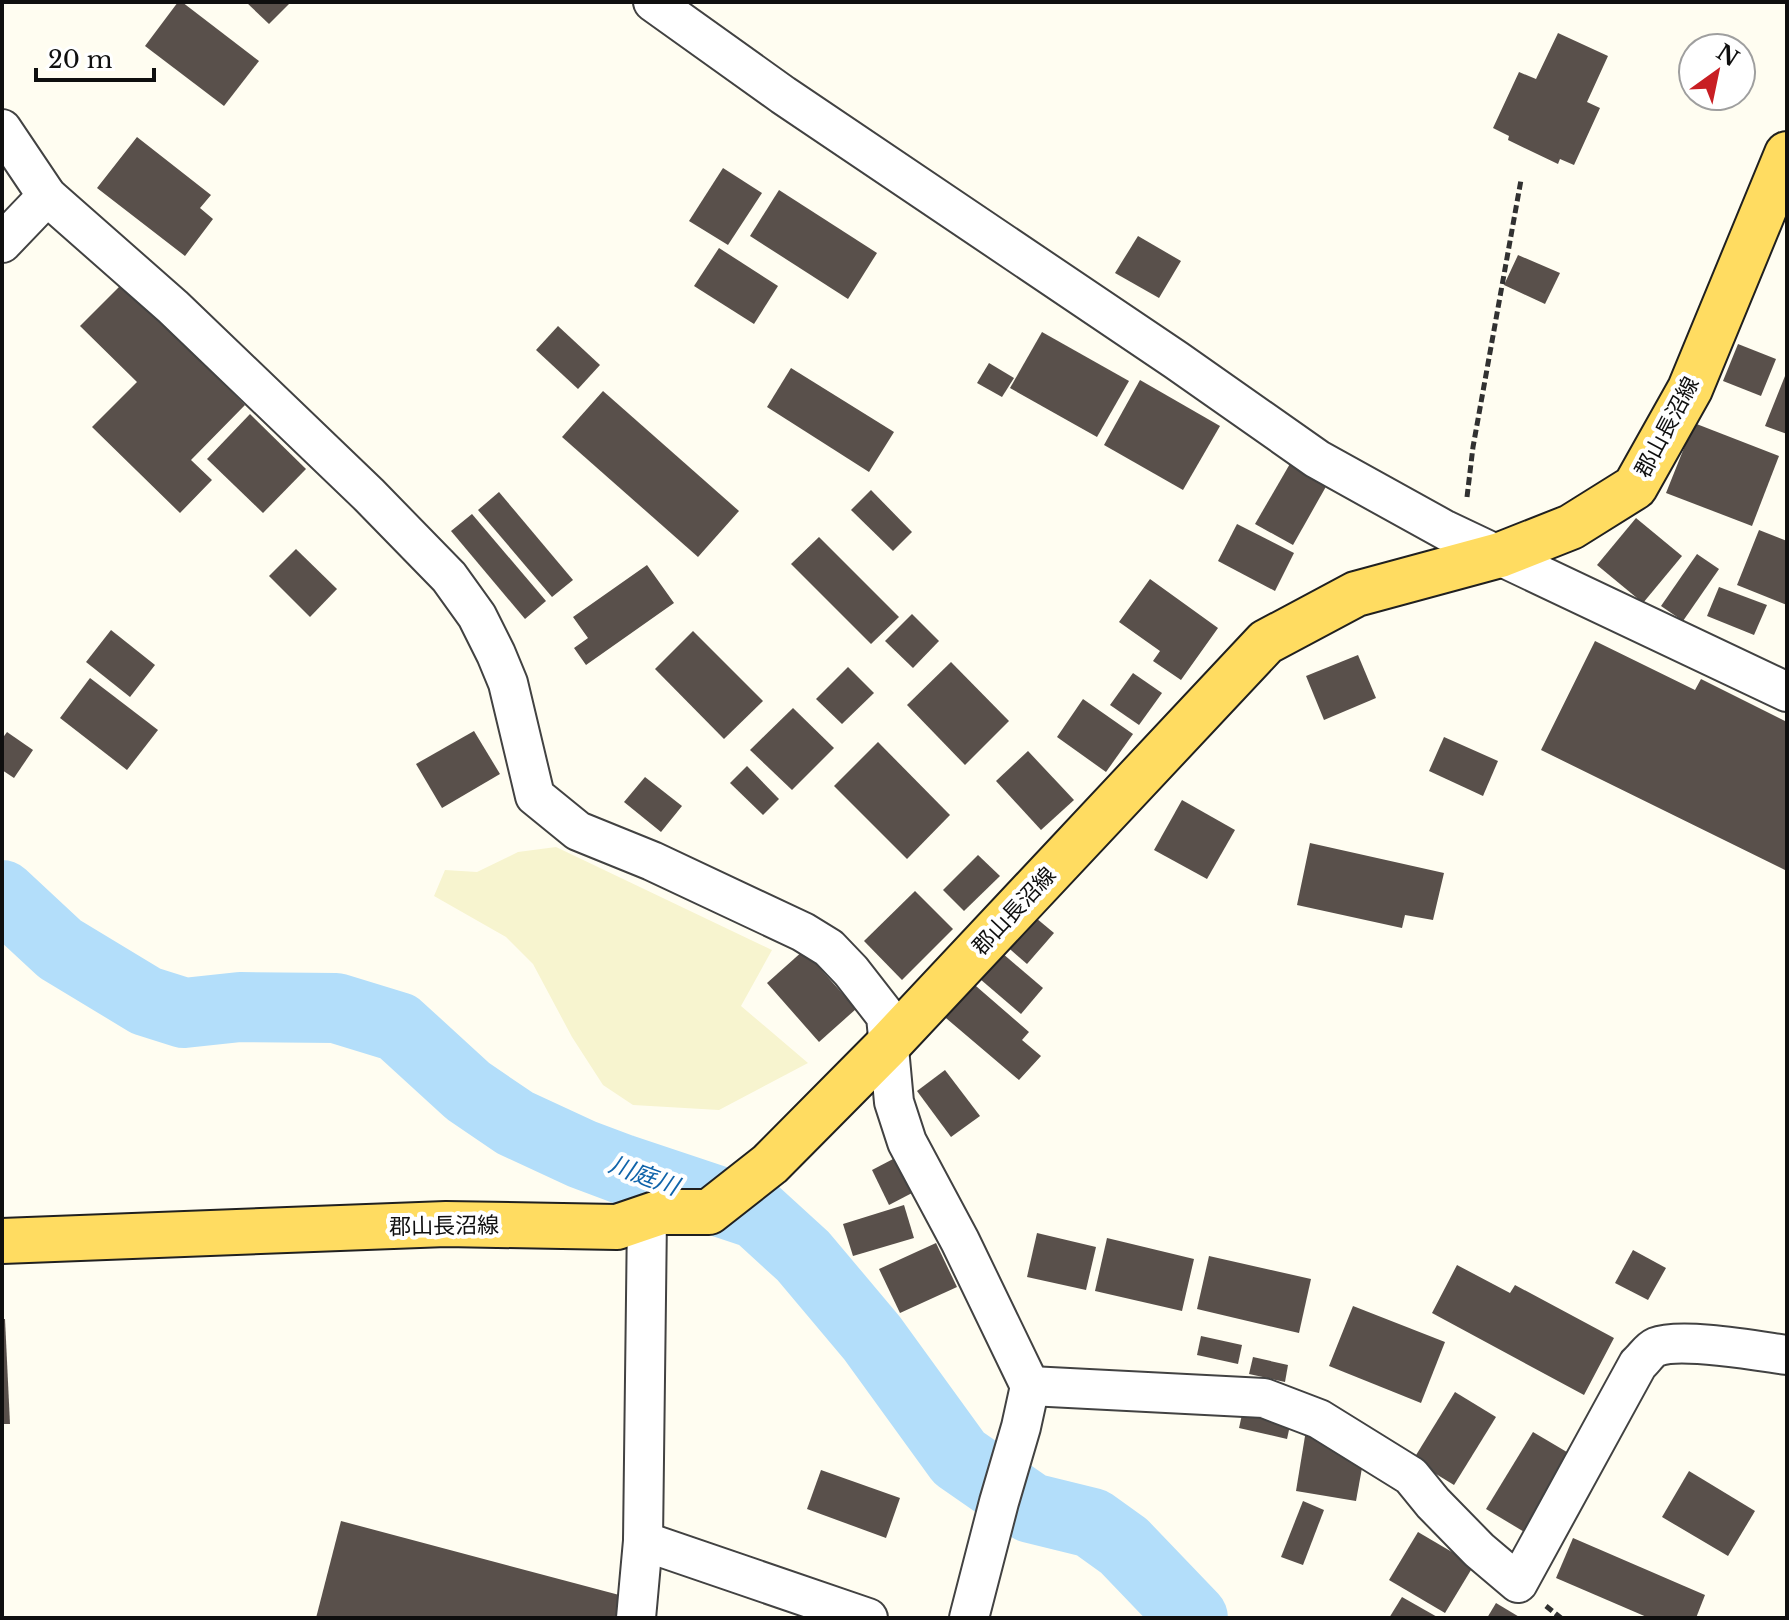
<svg xmlns="http://www.w3.org/2000/svg" width="1789" height="1620" font-family="'Libre Baskerville','Noto Sans JP',serif">
  <style>
    .farmland { fill: #f7f4cf }
    .lines { fill: none; stroke-linecap: round; stroke-linejoin: round }
    .river { stroke: #b3defa; stroke-width: 70 }
    .building { fill: #59504b }
    .minor-casing { stroke: #424242; stroke-width: 42 }
    .major-casing { stroke: #202020; stroke-width: 48 }
    .path { stroke: #313131; stroke-width: 5; stroke-dasharray: 8 4; stroke-linecap: butt }
    .minor { stroke: #fff; stroke-width: 38 }
    .major { stroke: #ffdc61; stroke-width: 44 }
    .labels { text-anchor: middle; dominant-baseline: central; stroke-width: 8; stroke-linejoin: round; paint-order: stroke }
    .street-label { font-size: 22px; fill: #0f0f0f; stroke: #fff }
    .water-label { font-size: 24px; font-style: italic; fill: #1064aa; stroke: #fff }
  </style>
  <rect width="100%" height="100%" fill="#fffdf1"/>
  <path class="farmland" d="M 556,847 L 772,950 L 741,1006 L 808,1063 L 719,1110 L 633,1105 L 603,1085 L 572,1037 L 533,964 L 506,937 L 434,896 L 445,870 L 477,872 L 518,852 Z"/>
  <g class="lines">
    <path class="river" d="M 2,895 L 60,949 L 146,1001 L 184,1013 L 240,1007 L 336,1008 L 398,1027 L 468,1091 L 515,1123 L 582,1154 L 622,1169 L 757,1214 L 803,1256 L 872,1338 L 959,1458 L 1031,1508 L 1092,1523 L 1124,1546 L 1193,1618"/>
  </g>
  <g class="building">
    <path d="M 178,2 L 182,2 L 259,61 L 224,106 L 145,46 Z"/>
    <path d="M 246,2 L 291,2 L 269,24 Z"/>
    <path d="M 1558,33 L 1608,56 L 1587,102 L 1600,108 L 1574,165 L 1560,159 L 1558,164 L 1508,140 L 1509,136 L 1493,128 L 1519,72 L 1536,79 Z"/>
    <path d="M 137,137 L 211,195 L 200,208 L 213,219 L 185,256 L 97,188 Z"/>
    <path d="M 723,168 L 762,193 L 728,245 L 689,221 Z"/>
    <path d="M 779,190 L 877,253 L 848,299 L 750,236 Z"/>
    <path d="M 1138,236 L 1181,261 L 1159,298 L 1115,273 Z"/>
    <path d="M 719,248 L 778,286 L 754,324 L 694,286 Z"/>
    <path d="M 1518,255 L 1560,273 L 1545,304 L 1504,285 Z"/>
    <path d="M 122,284 L 245,405 L 191,460 L 212,480 L 180,513 L 92,427 L 137,382 L 80,326 Z"/>
    <path d="M 558,326 L 600,365 L 578,389 L 536,350 Z"/>
    <path d="M 1042,332 L 1129,381 L 1097,437 L 1010,388 Z"/>
    <path d="M 1738,344 L 1776,359 L 1761,396 L 1723,381 Z"/>
    <path d="M 989,363 L 1014,378 L 1002,397 L 977,383 Z"/>
    <path d="M 791,368 L 894,432 L 869,472 L 767,407 Z"/>
    <path d="M 1787,371 L 1787,434 L 1765,426 Z"/>
    <path d="M 1140,380 L 1220,426 L 1183,490 L 1104,445 Z"/>
    <path d="M 603,391 L 739,511 L 698,557 L 562,437 Z"/>
    <path d="M 250,414 L 306,469 L 263,513 L 207,459 Z"/>
    <path d="M 1694,423 L 1779,456 L 1752,526 L 1666,493 Z"/>
    <path d="M 1291,462 L 1328,483 L 1293,545 L 1255,524 Z"/>
    <path d="M 871,490 L 912,532 L 893,551 L 851,510 Z"/>
    <path d="M 499,492 L 573,580 L 552,597 L 478,510 Z"/>
    <path d="M 472,514 L 546,601 L 525,619 L 451,531 Z"/>
    <path d="M 1636,518 L 1682,556 L 1643,603 L 1597,565 Z"/>
    <path d="M 1237,524 L 1294,553 L 1275,591 L 1218,561 Z"/>
    <path d="M 1759,530 L 1787,541 L 1787,605 L 1737,585 Z"/>
    <path d="M 819,537 L 899,617 L 871,644 L 791,564 Z"/>
    <path d="M 296,549 L 337,589 L 310,617 L 269,576 Z"/>
    <path d="M 1697,554 L 1719,569 L 1683,621 L 1661,606 Z"/>
    <path d="M 647,565 L 674,603 L 586,665 L 574,648 L 588,638 L 573,617 Z"/>
    <path d="M 1150,579 L 1218,628 L 1181,680 L 1153,661 L 1160,651 L 1119,622 Z"/>
    <path d="M 1719,587 L 1767,605 L 1754,635 L 1707,616 Z"/>
    <path d="M 912,614 L 939,641 L 913,668 L 885,641 Z"/>
    <path d="M 111,630 L 155,665 L 130,697 L 86,662 Z"/>
    <path d="M 693,631 L 763,701 L 724,739 L 655,669 Z"/>
    <path d="M 1595,641 L 1695,690 L 1701,679 L 1787,722 L 1787,871 L 1541,750 Z"/>
    <path d="M 1358,655 L 1376,698 L 1324,720 L 1306,676 Z"/>
    <path d="M 951,662 L 1009,721 L 965,765 L 907,705 Z"/>
    <path d="M 848,667 L 874,693 L 842,724 L 816,699 Z"/>
    <path d="M 1133,673 L 1162,693 L 1139,725 L 1110,705 Z"/>
    <path d="M 90,678 L 158,730 L 127,770 L 60,718 Z"/>
    <path d="M 1083,699 L 1133,734 L 1106,772 L 1057,737 Z"/>
    <path d="M 793,708 L 834,748 L 792,790 L 750,750 Z"/>
    <path d="M 474,731 L 500,774 L 442,808 L 416,764 Z"/>
    <path d="M 7,732 L 33,750 L 14,778 L 2,770 L 2,739 Z"/>
    <path d="M 1444,737 L 1498,761 L 1483,796 L 1429,771 Z"/>
    <path d="M 878,742 L 950,815 L 907,859 L 834,786 Z"/>
    <path d="M 1028,751 L 1074,800 L 1041,830 L 996,781 Z"/>
    <path d="M 747,766 L 779,799 L 763,815 L 730,783 Z"/>
    <path d="M 645,777 L 682,806 L 661,832 L 624,802 Z"/>
    <path d="M 1182,800 L 1235,830 L 1207,879 L 1154,850 Z"/>
    <path d="M 1310,843 L 1444,873 L 1433,920 L 1405,915 L 1402,928 L 1297,905 Z"/>
    <path d="M 978,855 L 1000,876 L 964,911 L 943,890 Z"/>
    <path d="M 915,891 L 953,929 L 902,980 L 864,941 Z"/>
    <path d="M 1030,913 L 1054,933 L 1027,964 L 1003,943 Z"/>
    <path d="M 995,947 L 1043,988 L 1021,1014 L 973,973 Z"/>
    <path d="M 804,950 L 856,1009 L 819,1042 L 767,983 Z"/>
    <path d="M 969,980 L 1029,1032 L 1022,1040 L 1041,1056 L 1019,1080 L 940,1013 Z"/>
    <path d="M 945,1070 L 980,1116 L 951,1137 L 917,1091 Z"/>
    <path d="M 895,1158 L 912,1193 L 889,1205 L 872,1170 Z"/>
    <path d="M 904,1205 L 914,1238 L 853,1256 L 843,1224 Z"/>
    <path d="M 1037,1233 L 1096,1247 L 1086,1290 L 1027,1277 Z"/>
    <path d="M 1107,1238 L 1194,1259 L 1182,1311 L 1095,1291 Z"/>
    <path d="M 936,1243 L 957,1287 L 900,1313 L 879,1269 Z"/>
    <path d="M 1633,1250 L 1666,1268 L 1648,1300 L 1615,1283 Z"/>
    <path d="M 1209,1256 L 1311,1279 L 1299,1333 L 1197,1309 Z"/>
    <path d="M 1457,1265 L 1510,1293 L 1515,1285 L 1614,1338 L 1584,1395 L 1432,1313 Z"/>
    <path d="M 1353,1306 L 1445,1342 L 1421,1403 L 1329,1366 Z"/>
    <path d="M 2,1319 L 5,1319 L 10,1424 L 2,1424 Z"/>
    <path d="M 1201,1336 L 1242,1345 L 1238,1364 L 1197,1355 Z"/>
    <path d="M 1253,1357 L 1288,1365 L 1285,1382 L 1249,1374 Z"/>
    <path d="M 1455,1392 L 1496,1417 L 1454,1485 L 1413,1460 Z"/>
    <path d="M 1243,1410 L 1291,1421 L 1287,1439 L 1239,1428 Z"/>
    <path d="M 1306,1430 L 1364,1457 L 1356,1501 L 1296,1491 Z"/>
    <path d="M 1533,1432 L 1577,1458 L 1531,1536 L 1486,1509 Z"/>
    <path d="M 821,1470 L 900,1498 L 886,1538 L 807,1509 Z"/>
    <path d="M 1689,1471 L 1755,1511 L 1728,1556 L 1662,1517 Z"/>
    <path d="M 1303,1501 L 1324,1510 L 1303,1565 L 1281,1557 Z"/>
    <path d="M 341,1521 L 623,1596 L 617,1618 L 316,1618 Z"/>
    <path d="M 1418,1532 L 1474,1565 L 1445,1613 L 1389,1580 Z"/>
    <path d="M 1573,1538 L 1705,1595 L 1696,1618 L 1649,1618 L 1556,1578 Z"/>
    <path d="M 1402,1597 L 1439,1618 L 1389,1618 Z"/>
    <path d="M 1496,1603 L 1521,1618 L 1487,1618 Z"/>
  </g>
  <g class="lines">
    <defs>
      <g id="minor">
        <path d="M 653,2 L 783,95 L 1176,360 L 1317,459 L 1445,530 L 1787,692"/>
        <path d="M 2,129 L 47,196 L 173,307 L 369,495 L 449,577 L 477,616 L 496,654 L 508,683 L 535,796 L 578,831 L 652,861 L 803,932 L 829,948 L 851,971 L 886,1016 L 894,1102 L 907,1142 L 960,1241 L 1030,1386 L 1021,1427 L 999,1502 L 969,1618"/>
        <path d="M 2,243 L 47,196"/>
        <path d="M 1030,1386 L 1264,1398 L 1319,1419 L 1411,1476 L 1433,1503 L 1479,1550 L 1518,1583 L 1638,1364 C 1644,1359 1649,1350 1656,1347 C 1681,1337 1758,1351 1787,1355"/>
        <path d="M 643,1541 L 868,1618"/>
        <path d="M 636,1618 L 643,1541 L 647,1217"/>
      </g>
      <path id="major" d="M 2,1241 L 446,1224 L 617,1227 L 661,1212 L 709,1212 L 770,1164 L 888,1045 L 1266,642 L 1356,594 L 1500,555 L 1571,527 L 1635,487 L 1690,389 L 1787,154"/>
    </defs>
    <use href="#minor" class="minor-casing"/>
    <use href="#major" class="major-casing"/>
    <g class="path">
      <path d="M 1467,497 L 1473,447 L 1521,180"/>
      <path d="M 1546,1606 L 1561,1618"/>
    </g>
    <use href="#minor" class="minor"/>
    <use href="#major" class="major"/>
  </g>
  <g class="labels">
    <g class="street-label">
      <text transform="translate(1667 427) rotate(-62)">郡山長沼線</text>
      <text transform="translate(1014 911) rotate(-47)">郡山長沼線</text>
      <text transform="translate(444 1226) rotate(-1)">郡山長沼線</text>
    </g>
    <g class="water-label">
      <text transform="translate(644 1175) rotate(20)">川庭川</text>
    </g>
  </g>
  <rect width="1789" height="1620" fill="none" stroke="#0f0f0f" stroke-width="8"/>
  <g transform="translate(1717 72) rotate(33)"><circle r="38" fill="#ffffff" stroke="#9f9f9f" stroke-width="2"/>
  <path d="M0-6L14 30L0 20L-14 30Z" fill="#c81e23"/>
  <text y="-12" font-size="22" font-weight="bold" text-anchor="middle" fill="#0f0f0f">N</text>
  </g>
  <path d="M36 68v12h118v-12" fill="none" stroke="#0f0f0f" stroke-width="4"/>
  <text x="48" y="68" font-size="24" fill="#0f0f0f" stroke="#ffffff" stroke-width="6" paint-order="stroke">20 m</text>
</svg>
